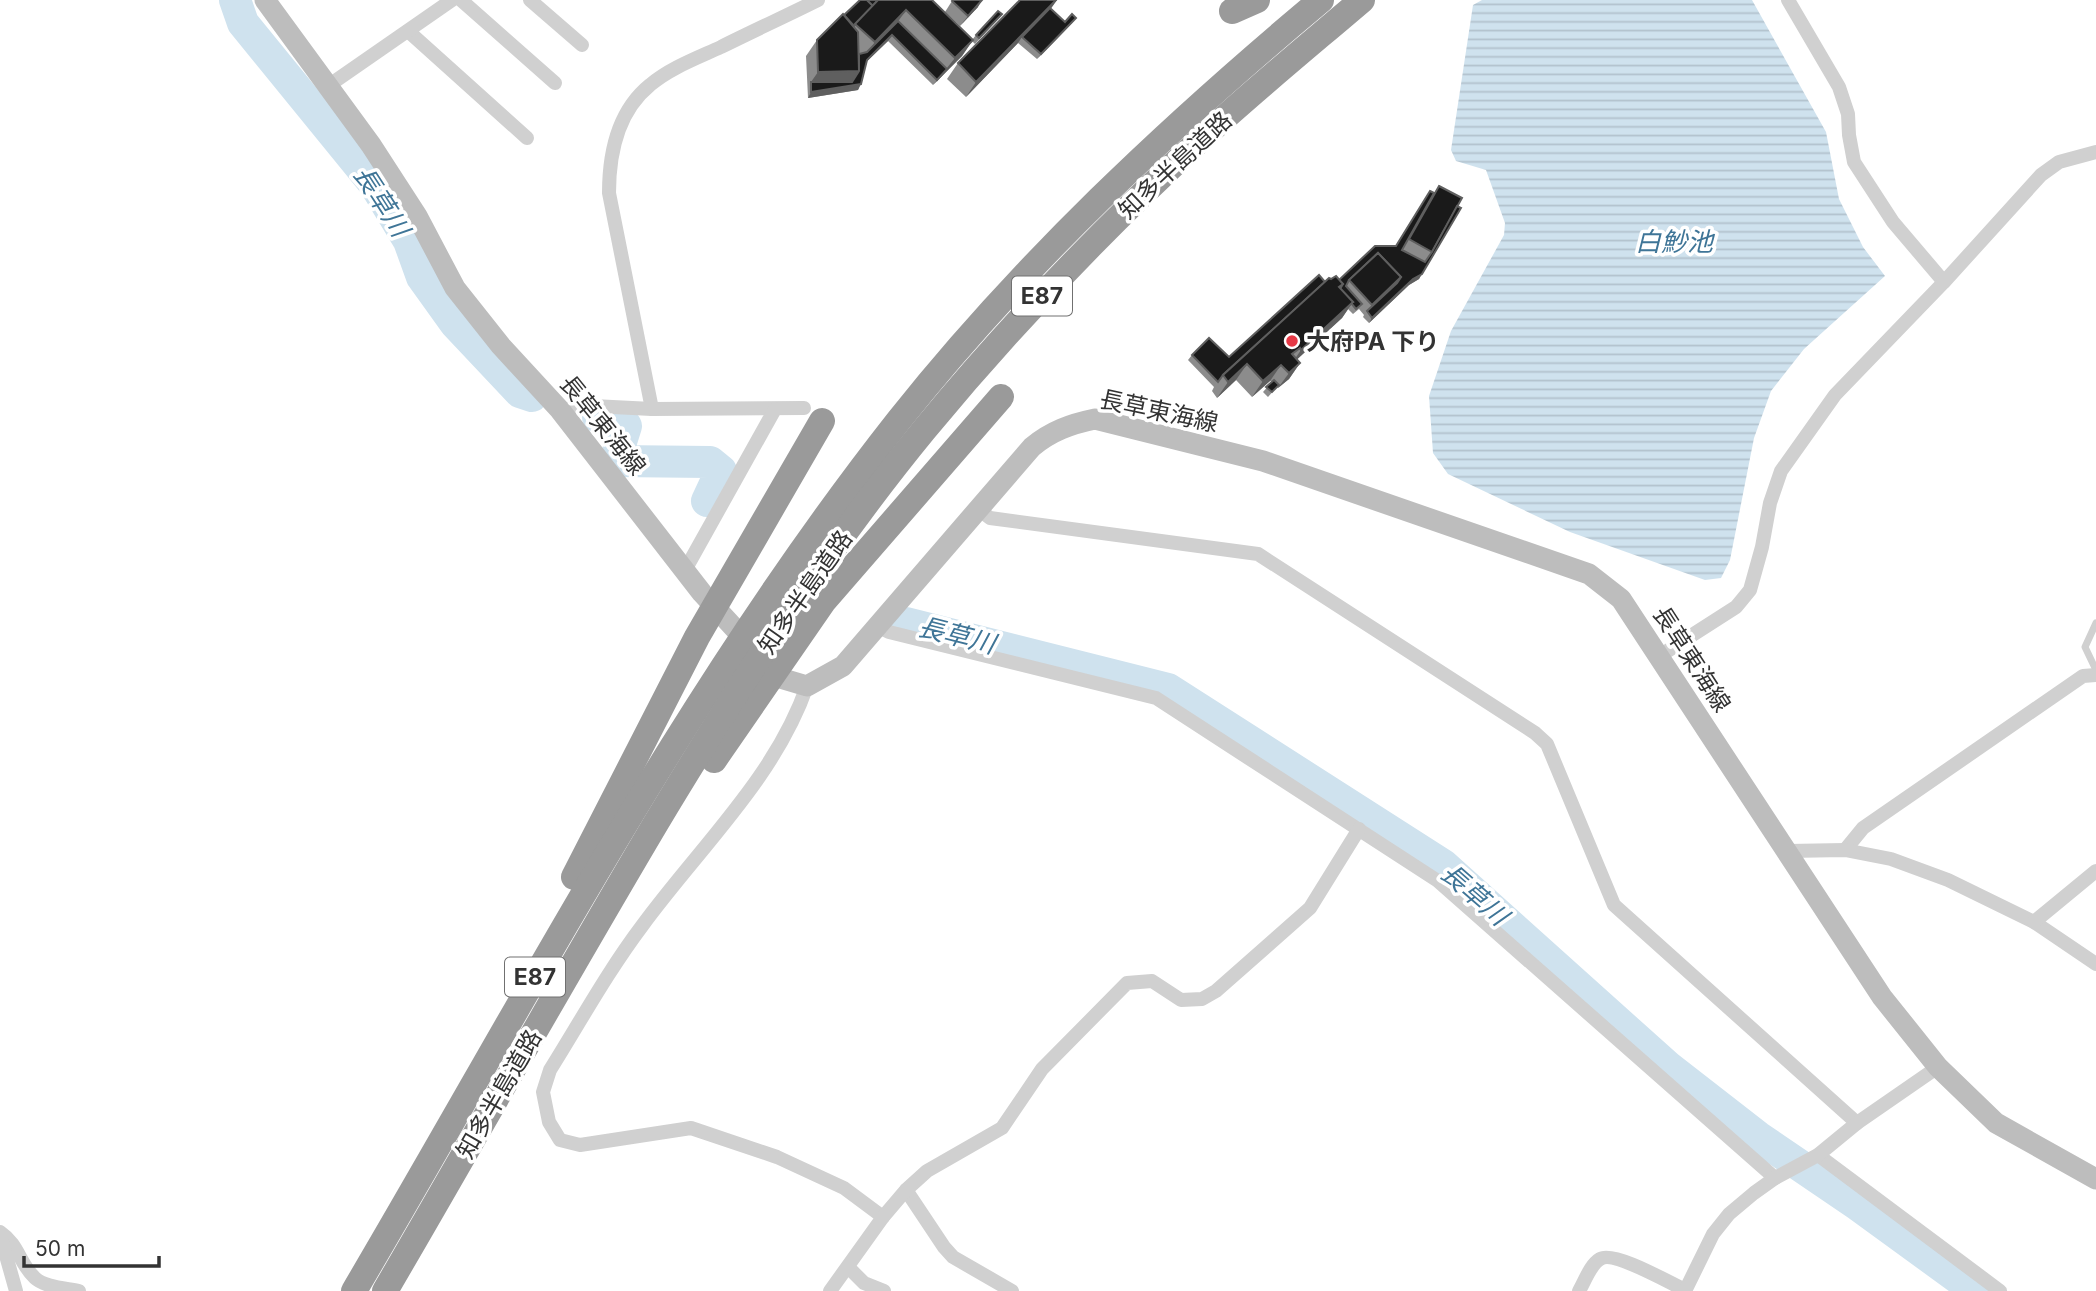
<svg xmlns="http://www.w3.org/2000/svg" width="2096" height="1291" font-family="Inter,'Noto Sans JP',sans-serif">
  <style>
    .water { fill: url(#water-rules) }
    .lines { fill: none; stroke-linecap: round; stroke-linejoin: round }
    .river { stroke: #cfe2ee; stroke-width: 32 }
    .lane { stroke: #d0d0d0; stroke-width: 7 }
    .street { stroke: #d0d0d0; stroke-width: 14 }
    .secondary { stroke: #bdbdbd; stroke-width: 21 }
    .highway { stroke: #9a9a9a; stroke-width: 26 }
    .wall { fill: #8c8c8c }
    .shaded-wall { fill: #5f5f5f }
    .building { fill: #1a1a1a; stroke: #5f5f5f; stroke-width: 2 }
    .poi-dot { fill: #e63946; stroke: #fff; stroke-width: 2.5 }
    .labels { text-anchor: middle; dominant-baseline: central; stroke-width: 7; stroke-linejoin: round; paint-order: stroke }
    .shield { fill: #fff; stroke: #707070; stroke-width: 2 }
    .shield-label { font-size: 23px; font-weight: bold; fill: #333 }
    .street-label { font-size: 24px; fill: #333; stroke: #fff }
    .poi-label { font-size: 24px; font-weight: bold; fill: #333; stroke: #fff; text-anchor: start }
    .water-label { font-size: 26px; font-style: italic; fill: #3f7597; stroke: #fff }
  </style>
  <defs>
    <pattern id="water-rules" width="6" height="5" patternUnits="userSpaceOnUse" patternTransform="scale(1.75)"><rect width="6" height="5" fill="#cfe2ee"/><path d="M0 2.5h6" fill="none" stroke="#b2c2cd"/></pattern>
  </defs>
  <rect width="100%" height="100%" fill="#fff"/>
  <path class="water" d="M 1482,0 L 1752,0 L 1826,132 L 1839,199 L 1863,247 L 1885,276 L 1804,349 L 1771,391 L 1754,438 L 1730,560 L 1721,578 L 1705,580 L 1570,532 L 1448,474 L 1433,453 L 1429,396 L 1451,331 L 1504,235 L 1505,223 L 1486,170 L 1456,161 L 1451,150 L 1473,5 Z"/>
  <g class="lines">
    <g class="river">
      <path d="M 235,0 L 243,23 L 375,185 L 409,241 L 422,277 L 455,323 L 520,392 L 532,396"/>
      <path d="M 598,417 L 626,426 L 615,461 L 710,462 L 721,471 L 707,501"/>
      <path d="M 906,623 L 1168,689 L 1443,865 L 1668,1067 L 1758,1137 L 1858,1205 L 1976,1291"/>
    </g>
    <path class="lane" d="M 2096,623 L 2085,647 L 2096,670"/>
    <g class="street">
      <path d="M 461,0 L 555,83"/>
      <path d="M 530,0 L 582,45"/>
      <path d="M 1788,0 L 1839,87 L 1848,114 L 1849,135 L 1854,162 L 1893,222 L 1944,282"/>
      <path d="M 408,31 L 527,138"/>
      <path d="M 328,86 L 452,0"/>
      <path d="M 652,409 L 609,193 C 609,154 618,111 650,85 C 670,68 697,58 721,47 C 753,31 786,16 818,0"/>
      <path d="M 560,410 L 593,406 L 652,409 L 804,408"/>
      <path d="M 978,509 L 990,518 L 1258,554 L 1535,733 L 1547,744 L 1614,905 L 1857,1123"/>
      <path d="M 684,572 L 775,409"/>
      <path d="M 877,626 L 889,632 L 1156,698 L 1438,881 L 1775,1178"/>
      <path d="M 1658,657 L 1736,607 L 1741,601 L 1750,590 L 1762,547 L 1770,503 L 1781,471 L 1835,395 L 1944,282 L 2041,175 L 2059,162 L 2096,152"/>
      <path d="M 807,686 C 775,778 699,848 642,926 C 608,971 580,1022 550,1070 L 543,1092 L 549,1122 L 560,1140 L 580,1145 L 691,1128 L 777,1157 L 844,1188 L 883,1217"/>
      <path d="M 1845,850 L 1863,828 L 2083,676 L 2096,675"/>
      <path d="M 1788,851 L 1845,850 L 1891,859 L 1948,880 L 2034,922 L 2096,964"/>
      <path d="M 2034,922 L 2096,871"/>
      <path d="M 1818,1155 L 2000,1291"/>
      <path d="M 906,1190 L 944,1247 L 953,1257 L 1012,1291"/>
      <path d="M 0,1232 C 19,1245 19,1263 35,1278 C 45,1287 65,1288 79,1291"/>
      <path d="M 0,1234 L 16,1291"/>
      <path d="M 848,1267 L 864,1283 L 884,1291"/>
      <path d="M 830,1291 L 883,1217 L 906,1190 L 927,1171 L 1002,1128 L 1042,1069 L 1127,983 L 1152,981 L 1181,1000 L 1202,999 L 1216,991 L 1310,908 L 1359,829"/>
      <path d="M 1579,1291 C 1585,1281 1590,1265 1600,1259 C 1613,1250 1670,1283 1685,1290"/>
      <path d="M 1685,1291 L 1713,1234 L 1729,1214 L 1754,1193 L 1775,1178 L 1818,1155 L 1857,1123 L 1938,1067"/>
    </g>
    <path class="secondary" d="M 265,0 L 371,145 L 417,216 L 455,288 L 501,346 L 560,410 L 702,593 L 780,678 L 807,686 L 843,666 L 1032,447 C 1051,431 1071,424 1095,419 L 1263,461 L 1589,574 L 1621,599 L 1882,997 L 1938,1067 L 1996,1123 L 2096,1179"/>
    <g class="highway">
      <path d="M 1232,11 L 1257,0"/>
      <path d="M 714,760 L 823,602 L 1001,397"/>
      <path d="M 574,877 L 697,637 L 822,421"/>
      <path d="M 354,1291 C 528,996 686,690 899,420 C 1023,264 1169,127 1321,0"/>
      <path d="M 385,1291 C 476,1135 564,978 656,823 C 738,687 823,553 924,430 C 1009,327 1102,230 1201,139 C 1253,91 1308,46 1362,0"/>
    </g>
  </g>
  <g class="wall">
    <path d="M 952,1 L 978,7 L 960,26 L 945,12 Z"/>
    <path d="M 933,2 L 972,40 L 976,35 L 1002,14 L 975,44 L 972,41 L 962,56 L 933,85 L 888,41 L 866,62 L 858,90 L 808,98 L 806,56 L 817,40 L 844,15 Z"/>
    <path d="M 1051,9 L 1065,22 L 1072,23 L 1037,59 L 1018,43 L 966,97 L 947,79 L 958,63 Z"/>
    <path d="M 1439,186 L 1462,198 L 1419,279 L 1409,285 L 1369,323 L 1363,317 L 1364,315 L 1359,309 L 1353,314 L 1348,309 L 1342,318 L 1297,359 L 1300,363 L 1289,379 L 1278,388 L 1277,387 L 1268,397 L 1263,392 L 1272,382 L 1270,381 L 1252,397 L 1236,380 L 1217,398 L 1212,391 L 1214,387 L 1188,360 L 1192,355 L 1229,357 L 1325,282 L 1331,279 L 1339,280 L 1396,246 Z"/>
  </g>
  <g class="shaded-wall">
    <path d="M 982,0 L 978,7 L 960,26 L 968,16 Z"/>
    <path d="M 1056,0 L 1057,0 L 1050,10 L 1022,37 L 1018,43 L 966,97 L 976,82 Z"/>
    <path d="M 906,10 L 895,26 L 864,58 L 875,42 Z"/>
    <path d="M 1076,18 L 1072,23 L 1037,59 L 1041,54 Z"/>
    <path d="M 892,35 L 888,41 L 863,65 L 867,60 Z"/>
    <path d="M 973,40 L 962,56 L 933,85 L 955,58 Z"/>
    <path d="M 859,71 L 861,84 L 858,90 L 808,98 L 811,92 L 811,82 L 818,72 Z"/>
    <path d="M 1422,274 L 1419,279 L 1409,285 L 1369,323 L 1372,318 L 1413,279 Z"/>
    <path d="M 1353,302 L 1342,318 L 1290,366 L 1301,350 Z"/>
    <path d="M 1300,363 L 1289,379 L 1278,388 L 1289,373 Z"/>
    <path d="M 1247,364 L 1236,380 L 1217,398 L 1228,382 Z"/>
    <path d="M 1281,365 L 1270,381 L 1252,397 L 1263,381 Z"/>
  </g>
  <g class="building">
    <path d="M 860,0 L 867,0 L 873,6 L 854,26 L 844,15 Z"/>
    <path d="M 867,0 L 878,0 L 873,6 Z"/>
    <path d="M 878,0 L 932,0 L 973,40 L 955,58 L 906,10 L 875,42 L 855,24 Z"/>
    <path d="M 953,0 L 982,0 L 968,16 L 952,1 Z"/>
    <path d="M 1020,0 L 1056,0 L 976,82 L 958,63 Z"/>
    <path d="M 1050,8 L 1065,22 L 1072,14 L 1076,18 L 1041,54 L 1022,37 Z"/>
    <path d="M 998,11 L 1002,14 L 979,38 L 976,35 Z"/>
    <path d="M 843,14 L 858,32 L 859,71 L 818,72 L 817,40 Z"/>
    <path d="M 898,21 L 947,69 L 937,80 L 892,35 L 867,60 L 861,84 L 811,92 L 811,82 L 852,82 L 859,71 L 859,54 L 867,52 Z"/>
    <path d="M 1439,186 L 1462,198 L 1432,252 L 1409,239 Z"/>
    <path d="M 1430,191 L 1434,193 L 1402,250 L 1425,262 L 1432,252 L 1457,206 L 1461,208 L 1422,274 L 1413,279 L 1372,318 L 1367,311 L 1397,283 L 1401,277 L 1378,253 L 1349,280 L 1346,286 L 1362,304 L 1356,309 L 1351,303 L 1353,302 L 1340,289 L 1343,284 L 1339,280 L 1375,246 L 1396,246 Z"/>
    <path d="M 1378,253 L 1401,277 L 1372,305 L 1349,280 Z"/>
    <path d="M 1319,275 L 1325,282 L 1223,375 L 1218,382 L 1192,355 L 1209,338 L 1229,357 Z"/>
    <path d="M 1336,276 L 1343,284 L 1339,287 L 1353,302 L 1301,350 L 1300,348 L 1292,354 L 1300,363 L 1289,373 L 1281,365 L 1263,381 L 1247,364 L 1228,382 L 1223,375 L 1329,278 L 1331,279 Z"/>
    <path d="M 1274,380 L 1279,385 L 1272,392 L 1266,387 Z"/>
  </g>
  <circle class="poi-dot" cx="1292" cy="341" r="7"/>
  <g class="labels">
    <g class="shield">
      <rect x="1012" y="276.5" width="60" height="39" rx="5"/>
      <rect x="505" y="957.5" width="60" height="39" rx="5"/>
    </g>
    <g class="shield-label">
      <text x="1042" y="296">E87</text>
      <text x="535" y="977">E87</text>
    </g>
    <g class="street-label">
      <text transform="translate(1175 165) rotate(-43)">知多半島道路</text>
      <text transform="translate(1159 411) rotate(12)">長草東海線</text>
      <text transform="translate(603 425) rotate(51)">長草東海線</text>
      <text transform="translate(805 592) rotate(-55)">知多半島道路</text>
      <text transform="translate(1692 659) rotate(57)">長草東海線</text>
      <text transform="translate(499 1094) rotate(-60)">知多半島道路</text>
    </g>
    <g class="poi-label">
      <text x="1306" y="341">大府PA 下り</text>
    </g>
    <g class="water-label">
      <text transform="translate(382 201) rotate(57)">長草川</text>
      <text x="1674" y="241">白魦池</text>
      <text transform="translate(957 635) rotate(14)">長草川</text>
      <text transform="translate(1475 894) rotate(41)">長草川</text>
    </g>
  </g>
  <path d="M24 1256v10h135v-10" fill="none" stroke="#333333" stroke-width="3.5"/>
  <text x="35" y="1256" font-size="21" fill="#333333" stroke="#ffffff" stroke-width="5" paint-order="stroke">50 m</text>
</svg>
